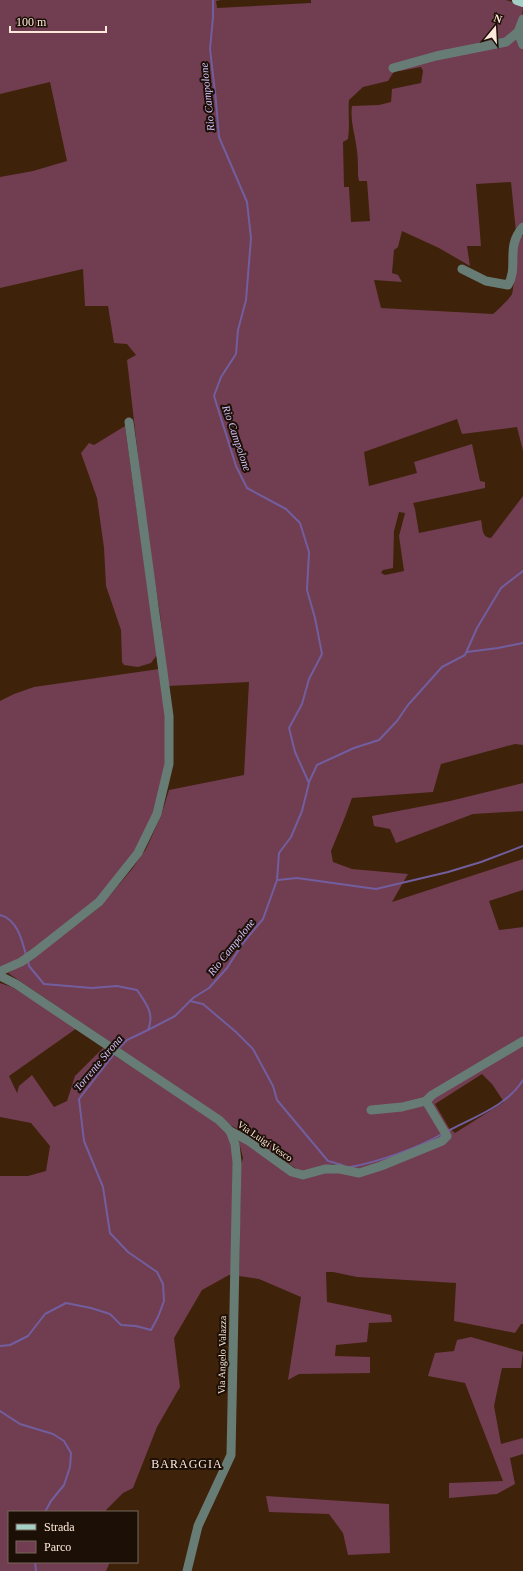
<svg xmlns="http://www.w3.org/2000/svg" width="523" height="1571" font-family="'Times New Roman',serif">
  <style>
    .green { fill: #713d50; fill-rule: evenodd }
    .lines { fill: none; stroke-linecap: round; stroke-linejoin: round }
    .stream { stroke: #725e9f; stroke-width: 2 }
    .minor { stroke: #687c76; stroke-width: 9 }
    .major { stroke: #a4cfc4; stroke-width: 10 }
    .labels { text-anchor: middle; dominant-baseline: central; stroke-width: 4; stroke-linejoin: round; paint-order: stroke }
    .street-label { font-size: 10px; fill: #fde9db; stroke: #1c0f06 }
    .water-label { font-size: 11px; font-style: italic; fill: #d3c3fc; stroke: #1c0f06 }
    .quarter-label { font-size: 12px; letter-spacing: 1px; fill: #fde9db; stroke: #1c0f06 }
  </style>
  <rect width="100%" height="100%" fill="#3e220a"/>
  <g class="green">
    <path d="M 0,0 L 221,0 L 216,1 L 217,8 L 311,3 L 311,0 L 506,0 L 523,5 C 523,19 518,34 505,40 L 458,50 L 390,68 L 395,70 L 388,81 L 363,87 L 349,100 C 348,113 350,126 348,139 L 343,142 L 344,187 L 349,187 L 351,222 L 370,221 L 367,181 L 359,181 L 358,176 C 358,166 358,154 356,144 C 354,131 350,119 352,106 L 379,105 L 391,102 L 392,89 L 421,83 L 423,71 L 421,67 L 400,71 L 399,69 L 436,58 L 506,43 L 518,35 L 523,51 L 523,224 L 516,232 L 511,182 L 476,184 L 481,246 L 467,246 L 470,266 L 439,248 L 402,231 L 398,247 L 394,250 L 392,273 L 398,275 L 402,282 L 374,280 L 381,308 L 493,314 C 497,311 511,297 512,294 C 516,280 511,245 520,236 L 523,236 L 523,451 L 517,427 L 462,434 L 457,419 L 364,452 L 369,486 L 417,473 L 414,462 L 472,444 L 480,481 L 485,482 L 485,488 L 413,503 L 415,509 L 419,533 L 481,520 C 483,528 481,537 491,538 L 523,496 L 523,745 L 515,744 L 441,764 L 433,792 L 352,798 L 345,817 L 331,851 L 333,862 L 352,869 L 408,874 L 392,902 L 523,859 L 523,890 L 489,901 L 499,930 L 523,927 L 523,1324 L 521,1324 L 515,1333 L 454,1321 L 456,1283 L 357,1277 L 333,1272 L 326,1272 L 327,1302 L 391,1315 L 392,1322 L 369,1323 L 367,1342 L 336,1345 L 335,1356 L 370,1357 L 370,1373 L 299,1374 L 288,1380 L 301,1297 L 259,1279 L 239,1276 L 241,1165 L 243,1158 L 238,1138 L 273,1161 L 287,1174 L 301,1178 L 328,1171 L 336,1171 L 340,1173 L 362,1175 L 445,1143 L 447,1139 L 445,1137 L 370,1166 L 356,1169 L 333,1164 L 303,1173 L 298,1170 L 246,1134 L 232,1126 L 131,1056 L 8,973 L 34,958 L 100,907 L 132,869 L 146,849 L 161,816 L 169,790 L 244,775 L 249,682 L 168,686 L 160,614 L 146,525 L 127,360 L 136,355 L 127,344 L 114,343 L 108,306 L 85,306 L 83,269 L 0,288 L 0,177 L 33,171 L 67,161 L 50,82 L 0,94 ZM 399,512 L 405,513 L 399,536 L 404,571 L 385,575 L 381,573 L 383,570 L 393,568 L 394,531 ZM 482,1074 L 492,1084 L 504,1102 L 455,1133 L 449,1128 L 435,1104 Z"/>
    <path d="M 125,426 L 157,655 L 151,663 L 138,667 L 124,665 L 122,662 L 121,630 L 106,586 L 104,548 L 97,498 L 81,453 L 89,443 L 94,445 Z"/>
    <path d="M 159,669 L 165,704 L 167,765 L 156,811 L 137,852 L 96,901 L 32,952 L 0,968 L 0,701 L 14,694 L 34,687 Z"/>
    <path d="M 523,783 L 523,811 L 473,814 L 396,843 L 390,829 L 374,826 L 372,816 L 450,801 Z"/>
    <path d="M 0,983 L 12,987 L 77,1028 L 9,1076 L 17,1093 L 19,1086 L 32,1075 L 54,1107 L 67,1101 L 75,1076 L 103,1048 L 212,1119 L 228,1134 L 233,1149 L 232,1275 L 229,1275 L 202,1290 L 174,1338 L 180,1387 L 157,1427 L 133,1488 L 123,1493 L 106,1510 L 106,1512 L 9,1512 L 9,1562 L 110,1562 L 106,1571 L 0,1571 L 0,1176 L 28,1176 L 46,1171 L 50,1146 L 31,1123 L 0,1117 Z"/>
    <path d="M 471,1337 L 523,1352 L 521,1368 L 502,1368 L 494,1406 L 501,1444 L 523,1438 L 523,1454 L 510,1458 L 515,1484 L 497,1494 L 449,1498 L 449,1483 L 503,1481 L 465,1383 L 428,1376 L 435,1353 L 454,1351 L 457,1340 Z"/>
    <path d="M 266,1496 L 389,1504 L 390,1553 L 348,1555 L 343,1533 L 329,1514 L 269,1512 Z"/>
  </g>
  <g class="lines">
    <g class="stream">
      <path d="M 467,652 L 498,648 L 523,643"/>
      <path d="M 309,782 L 317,765 L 354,748 L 379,740 L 397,721 L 408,705 L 442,667 L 465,655 L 477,628 L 501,588 L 523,571"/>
      <path d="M 278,880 L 297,878 L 376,889 L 448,872 L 481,862 L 523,846"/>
      <path d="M 0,915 C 17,919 22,940 26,955"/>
      <path d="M 28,961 L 29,966 L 44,984 L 92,988 L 117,986 L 137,990 C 146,1003 155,1014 148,1030 L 127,1040 L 118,1049"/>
      <path d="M 190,1001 L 203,1004 L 236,1032 L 253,1049 L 273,1086 L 277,1100 L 328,1161 L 342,1165"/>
      <path d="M 148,1030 L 175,1016 L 193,998 L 209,988 L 227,968 L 243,943 L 263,919 L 277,880 L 279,853 L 291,837 L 302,811 L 309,783 L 295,752 L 289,728 L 302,704 L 309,679 L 322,654 L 315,618 L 307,590 L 309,552 L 300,523 L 286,509 L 247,488 L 236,466 L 214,396 L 221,377 L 236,354 L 238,330 L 246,300 L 251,238 L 247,202 L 219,137 L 216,101 L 210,49 L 213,17 L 213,0"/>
      <path d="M 448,1131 C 474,1117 507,1106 523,1080"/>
      <path d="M 350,1167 C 379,1162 417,1148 442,1134"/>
      <path d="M 0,1346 L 10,1345 L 28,1336 L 45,1314 L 66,1303 L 91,1308 L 110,1314 L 121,1325 L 136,1326 L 151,1330 L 158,1317 L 164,1301 L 163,1284 L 157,1272 L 128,1252 L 110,1233 L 103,1187 L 84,1141 L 79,1099 L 114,1054"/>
      <path d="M 0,1411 L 20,1424 L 53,1434 L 64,1441 L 71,1453 L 70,1467 L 64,1485 L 51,1501 L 45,1512"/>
      <path d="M 35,1562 L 36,1571"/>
    </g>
    <g class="minor">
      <path d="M 523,19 L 518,32 L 523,45"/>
      <path d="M 393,68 L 436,56 L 506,42 L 518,32"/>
      <path d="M 462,269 L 486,281 L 508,285 C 519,266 505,247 523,227"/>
      <path d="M 0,973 L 3,970 L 21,962 L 34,953 L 99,902 L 138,853 L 157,814 L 169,764 L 169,716 L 129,422"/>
      <path d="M 0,976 L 16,984 L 219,1120 L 230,1131 L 249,1141 L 292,1172 L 303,1175 L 325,1169 L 340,1169 L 359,1173 L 381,1166 L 442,1141 L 447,1136 L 426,1101 L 432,1095 L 523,1041"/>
      <path d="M 371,1110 L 402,1107 L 426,1101"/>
      <path d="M 187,1571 L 198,1526 L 231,1455 L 237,1162 L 235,1144 L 230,1131"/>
    </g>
    <path class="major" d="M 517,0 L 523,2"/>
  </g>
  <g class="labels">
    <g class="street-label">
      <text transform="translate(265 1141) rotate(34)">Via Luigi Vesco</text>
      <text transform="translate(222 1355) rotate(-89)">Via Angelo Valazza</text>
    </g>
    <g class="water-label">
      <text transform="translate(207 97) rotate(-96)">Rio Campolone</text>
      <text transform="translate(237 438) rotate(71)">Rio Campolone</text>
      <text transform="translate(231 947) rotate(-52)">Rio Campolone</text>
      <text transform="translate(98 1063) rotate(-50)">Torrente Strona</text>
    </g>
    <g class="quarter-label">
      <text x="187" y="1464">BARAGGIA</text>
    </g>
  </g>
  <rect x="8" y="1511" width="130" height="52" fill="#1c0f06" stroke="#76665b"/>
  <rect x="16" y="1524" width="20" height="6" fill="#a4cfc4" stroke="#76665b"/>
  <text x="44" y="1531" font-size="12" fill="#fde9db">Strada</text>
  <rect x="16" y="1541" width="20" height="12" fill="#713d50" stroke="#76665b"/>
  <text x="44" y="1551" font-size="12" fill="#fde9db">Parco</text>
  <g transform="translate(495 28) rotate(18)" stroke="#1c0f06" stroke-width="3" paint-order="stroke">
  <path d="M0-3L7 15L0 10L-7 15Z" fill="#fde9db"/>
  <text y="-6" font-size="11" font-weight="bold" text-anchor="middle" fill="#fde9db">N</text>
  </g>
  <path d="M10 26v6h96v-6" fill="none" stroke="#fde9db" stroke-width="2"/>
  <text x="16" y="26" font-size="12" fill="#fde9db" stroke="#1c0f06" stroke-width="3" paint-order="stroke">100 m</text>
</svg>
